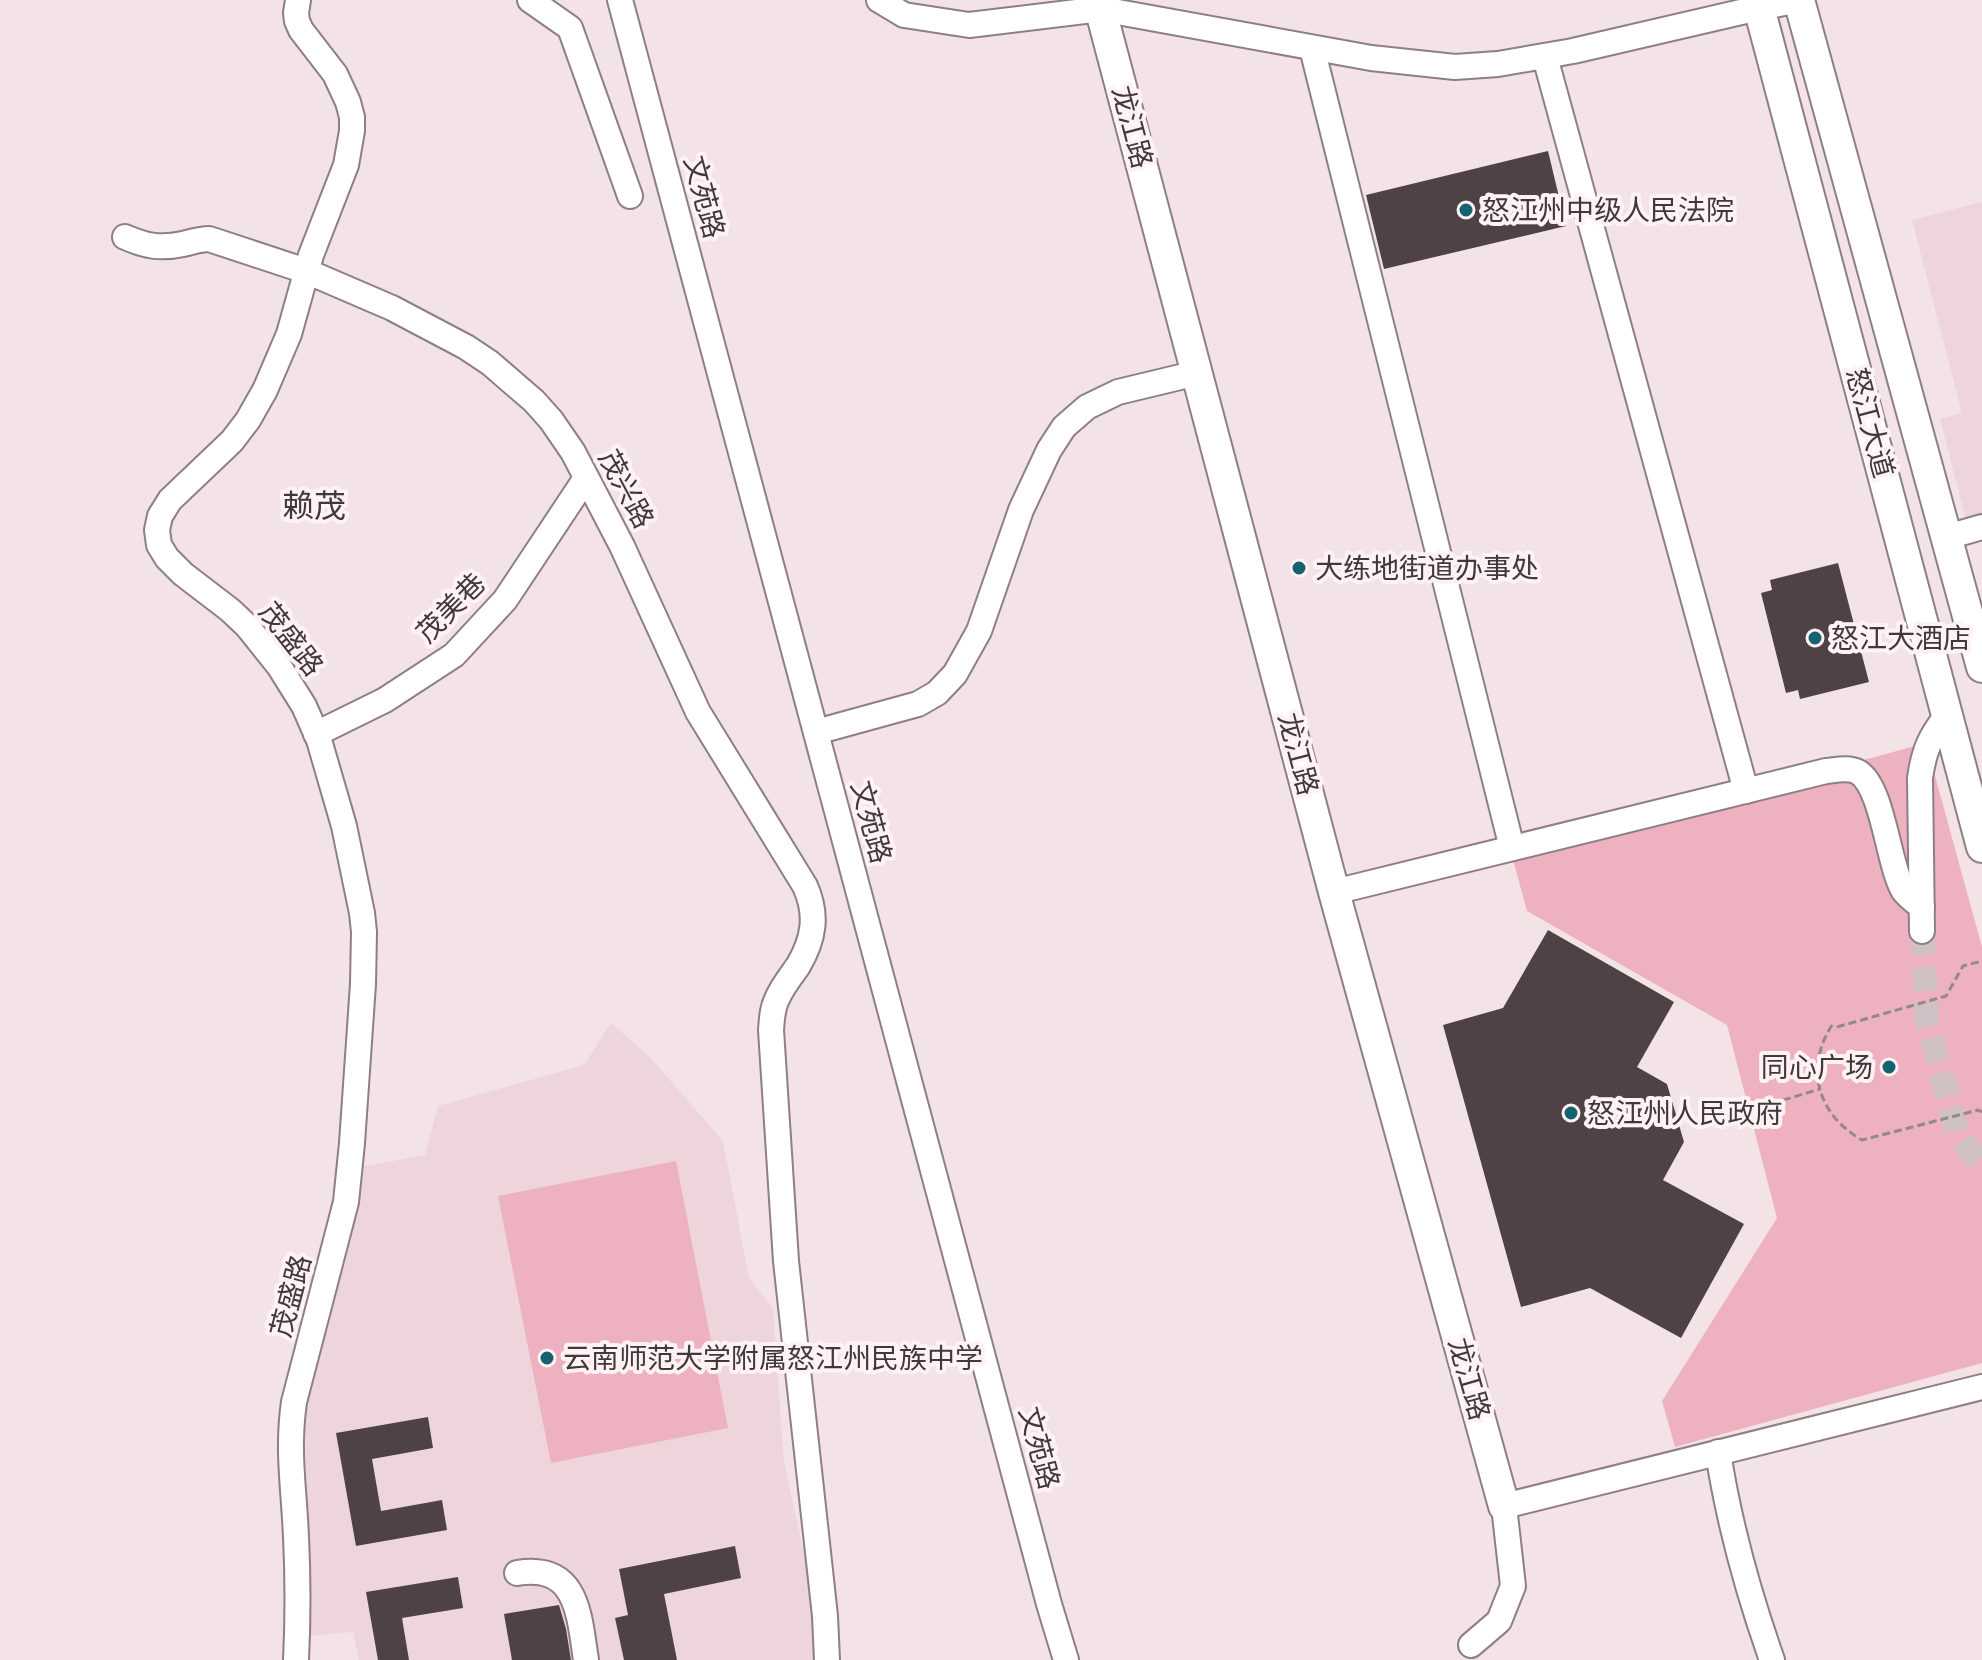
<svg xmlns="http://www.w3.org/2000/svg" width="1982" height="1660" font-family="Karla,'Noto Sans SC',sans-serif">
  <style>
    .built { fill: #eed5db }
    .green { fill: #edb1c0 }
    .building { fill: #4f4245 }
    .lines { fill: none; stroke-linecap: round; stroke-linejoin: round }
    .minor-tunnel { stroke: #cfc1c4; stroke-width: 24; stroke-dasharray: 24 12; stroke-linecap: butt }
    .minor-casing { stroke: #8e7f83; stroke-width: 28 }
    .major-casing { stroke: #8e7f83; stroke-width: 34 }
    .path { stroke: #93888b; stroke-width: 3; stroke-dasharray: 8 4; stroke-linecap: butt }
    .minor { stroke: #fff; stroke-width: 24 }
    .major { stroke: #fff; stroke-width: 30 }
    .poi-dot { fill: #17626f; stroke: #fff1f4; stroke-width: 3 }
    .labels { text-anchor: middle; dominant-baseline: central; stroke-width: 8; stroke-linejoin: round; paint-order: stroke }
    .street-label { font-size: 28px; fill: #3f393a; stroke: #fff1f4 }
    .poi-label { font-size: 28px; fill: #3f393a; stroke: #fff1f4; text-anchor: start }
    .quarter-label { font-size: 32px; fill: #3f393a; stroke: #fff1f4 }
  </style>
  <rect width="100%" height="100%" fill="#f3e3e7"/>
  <g class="built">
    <path d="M 1982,202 L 1982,515 L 1966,520 L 1940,419 L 1962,413 L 1912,220 Z"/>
    <path d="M 611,1023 L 649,1056 L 723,1141 L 749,1278 L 773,1309 L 784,1462 L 818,1619 L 820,1660 L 359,1660 L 353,1632 L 309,1636 L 305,1407 L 361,1167 L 425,1155 L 438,1106 L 584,1065 Z"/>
  </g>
  <g class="green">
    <path d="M 1926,743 L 1982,947 L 1982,1363 L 1675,1447 L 1662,1401 L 1777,1218 L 1727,1025 L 1527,911 L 1512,856 Z"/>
    <path d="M 676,1161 L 728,1428 L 551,1463 L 498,1196 Z"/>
  </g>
  <g class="building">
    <path d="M 1548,151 L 1566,226 L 1384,269 L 1366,195 Z"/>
    <path d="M 1838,563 L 1869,682 L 1800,699 L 1798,690 L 1786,693 L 1761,593 L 1772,590 L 1770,580 Z"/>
    <path d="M 1548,930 L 1674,1002 L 1637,1067 L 1667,1084 L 1684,1142 L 1663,1180 L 1744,1224 L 1681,1338 L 1590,1288 L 1521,1307 L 1443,1025 L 1503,1008 Z"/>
    <path d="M 428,1417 L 433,1448 L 372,1459 L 381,1511 L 442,1500 L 447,1530 L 356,1546 L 336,1433 Z"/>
    <path d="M 735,1546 L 741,1578 L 664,1594 L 677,1660 L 624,1660 L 615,1618 L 628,1615 L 619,1569 Z"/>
    <path d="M 458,1577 L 463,1608 L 402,1618 L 409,1660 L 378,1660 L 366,1592 Z"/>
    <path d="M 559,1605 L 566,1629 L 571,1660 L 512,1660 L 504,1614 Z"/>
  </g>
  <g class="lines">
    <path class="minor-tunnel" d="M 1922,931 L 1927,1020 L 1957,1132 L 1982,1167"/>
    <defs>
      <g id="minor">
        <path d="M 530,0 L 570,28 L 630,196"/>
        <path d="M 620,0 L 1049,1604 L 1066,1660"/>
        <path d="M 879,0 L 904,15 L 969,25 L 1101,9 L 1371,58 L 1455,67 L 1498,64 L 1573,51 L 1741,12 L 1798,0"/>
        <path d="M 1312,48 L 1512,848"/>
        <path d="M 1545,57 L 1746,791"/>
        <path d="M 125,237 C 146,246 160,249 183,244 C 192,242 199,239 209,239 L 306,271 L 392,308 L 466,347 L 490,363 L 534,401 L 551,420 L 573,452 L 622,546 L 698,712 L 805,886 C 818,915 814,939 798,966 C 791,976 782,987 777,999 C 772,1009 772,1019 771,1030 L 786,1261 L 825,1616 L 827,1660"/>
        <path d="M 1947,537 L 1982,527"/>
        <path d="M 816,732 L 918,704 L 937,693 L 955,674 L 979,631 L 1021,510 L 1049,450 L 1064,427 L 1087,407 L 1118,392 L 1197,373"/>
        <path d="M 316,734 L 385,700 L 454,655 L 505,600 L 586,478"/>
        <path d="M 1334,892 L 1826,771 C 1836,770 1849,767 1858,772 C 1883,787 1888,863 1903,890 C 1908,897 1915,902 1922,907"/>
        <path d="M 1922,931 L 1920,778 C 1924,750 1930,737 1947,715"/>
        <path d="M 1718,1452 C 1729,1524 1748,1592 1772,1660"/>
        <path d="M 517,1573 C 578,1563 579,1615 586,1660"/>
        <path d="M 1471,1645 L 1499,1621 L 1513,1586 L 1504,1506 L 1982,1387"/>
        <path d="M 296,1660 C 298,1619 298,1578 296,1537 C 294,1488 287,1451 294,1402 L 346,1202 L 352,1143 L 363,984 L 364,932 L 362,913 L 344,826 L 319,740 L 304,706 L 279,666 L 247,626 L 230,610 L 183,574 L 167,558 L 159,545 L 157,530 L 160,516 L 170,500 L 232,441 L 248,420 L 265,390 L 289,334 L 311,255 L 346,165 L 352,131 L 352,117 L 348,102 L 335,74 L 301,30 L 297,21 L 296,13 L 298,0"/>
      </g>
      <g id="major">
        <path d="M 1098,0 L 1334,892 L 1504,1506"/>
        <path d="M 1757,0 L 1982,847"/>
        <path d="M 1799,0 L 1982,667"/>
      </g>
    </defs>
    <use href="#minor" class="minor-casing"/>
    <use href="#major" class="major-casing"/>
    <g class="path">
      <path d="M 1832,1025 C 1804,1069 1818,1115 1862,1140 L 1978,1110 L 1982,1112"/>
      <path d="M 1837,1027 L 1946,996 L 1963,966 L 1982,961"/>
      <path d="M 1737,1114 L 1820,1089"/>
    </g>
    <use href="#minor" class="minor"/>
    <use href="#major" class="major"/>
  </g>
  <g class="poi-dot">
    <circle cx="1466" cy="210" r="8"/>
    <circle cx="1299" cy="568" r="8"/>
    <circle cx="1815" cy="638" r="8"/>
    <circle cx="1889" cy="1067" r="8"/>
    <circle cx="1571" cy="1113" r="8"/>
    <circle cx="547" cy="1358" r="8"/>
  </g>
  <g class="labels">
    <g class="street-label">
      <text transform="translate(1132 127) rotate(75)">龙江路</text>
      <text transform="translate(704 197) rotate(75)">文苑路</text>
      <text transform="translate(1870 423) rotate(75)">怒江大道</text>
      <text transform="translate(626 489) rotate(62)">茂兴路</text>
      <text transform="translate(451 608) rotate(-45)">茂美巷</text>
      <text transform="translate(291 639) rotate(52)">茂盛路</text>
      <text transform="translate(1298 754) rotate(75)">龙江路</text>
      <text transform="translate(871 822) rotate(75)">文苑路</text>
      <text transform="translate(291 1296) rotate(-75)">茂盛路</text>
      <text transform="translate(1469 1379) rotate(74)">龙江路</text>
      <text transform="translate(1039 1448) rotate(75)">文苑路</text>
    </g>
    <g class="poi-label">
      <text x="1482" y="210">怒江州中级人民法院</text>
      <text x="1315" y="568">大练地街道办事处</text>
      <text x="1831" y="638">怒江大酒店</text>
      <text x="1873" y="1067" text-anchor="end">同心广场</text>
      <text x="1587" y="1113">怒江州人民政府</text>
      <text x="563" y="1358">云南师范大学附属怒江州民族中学</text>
    </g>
    <g class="quarter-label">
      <text x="314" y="506">赖茂</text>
    </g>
  </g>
</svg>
